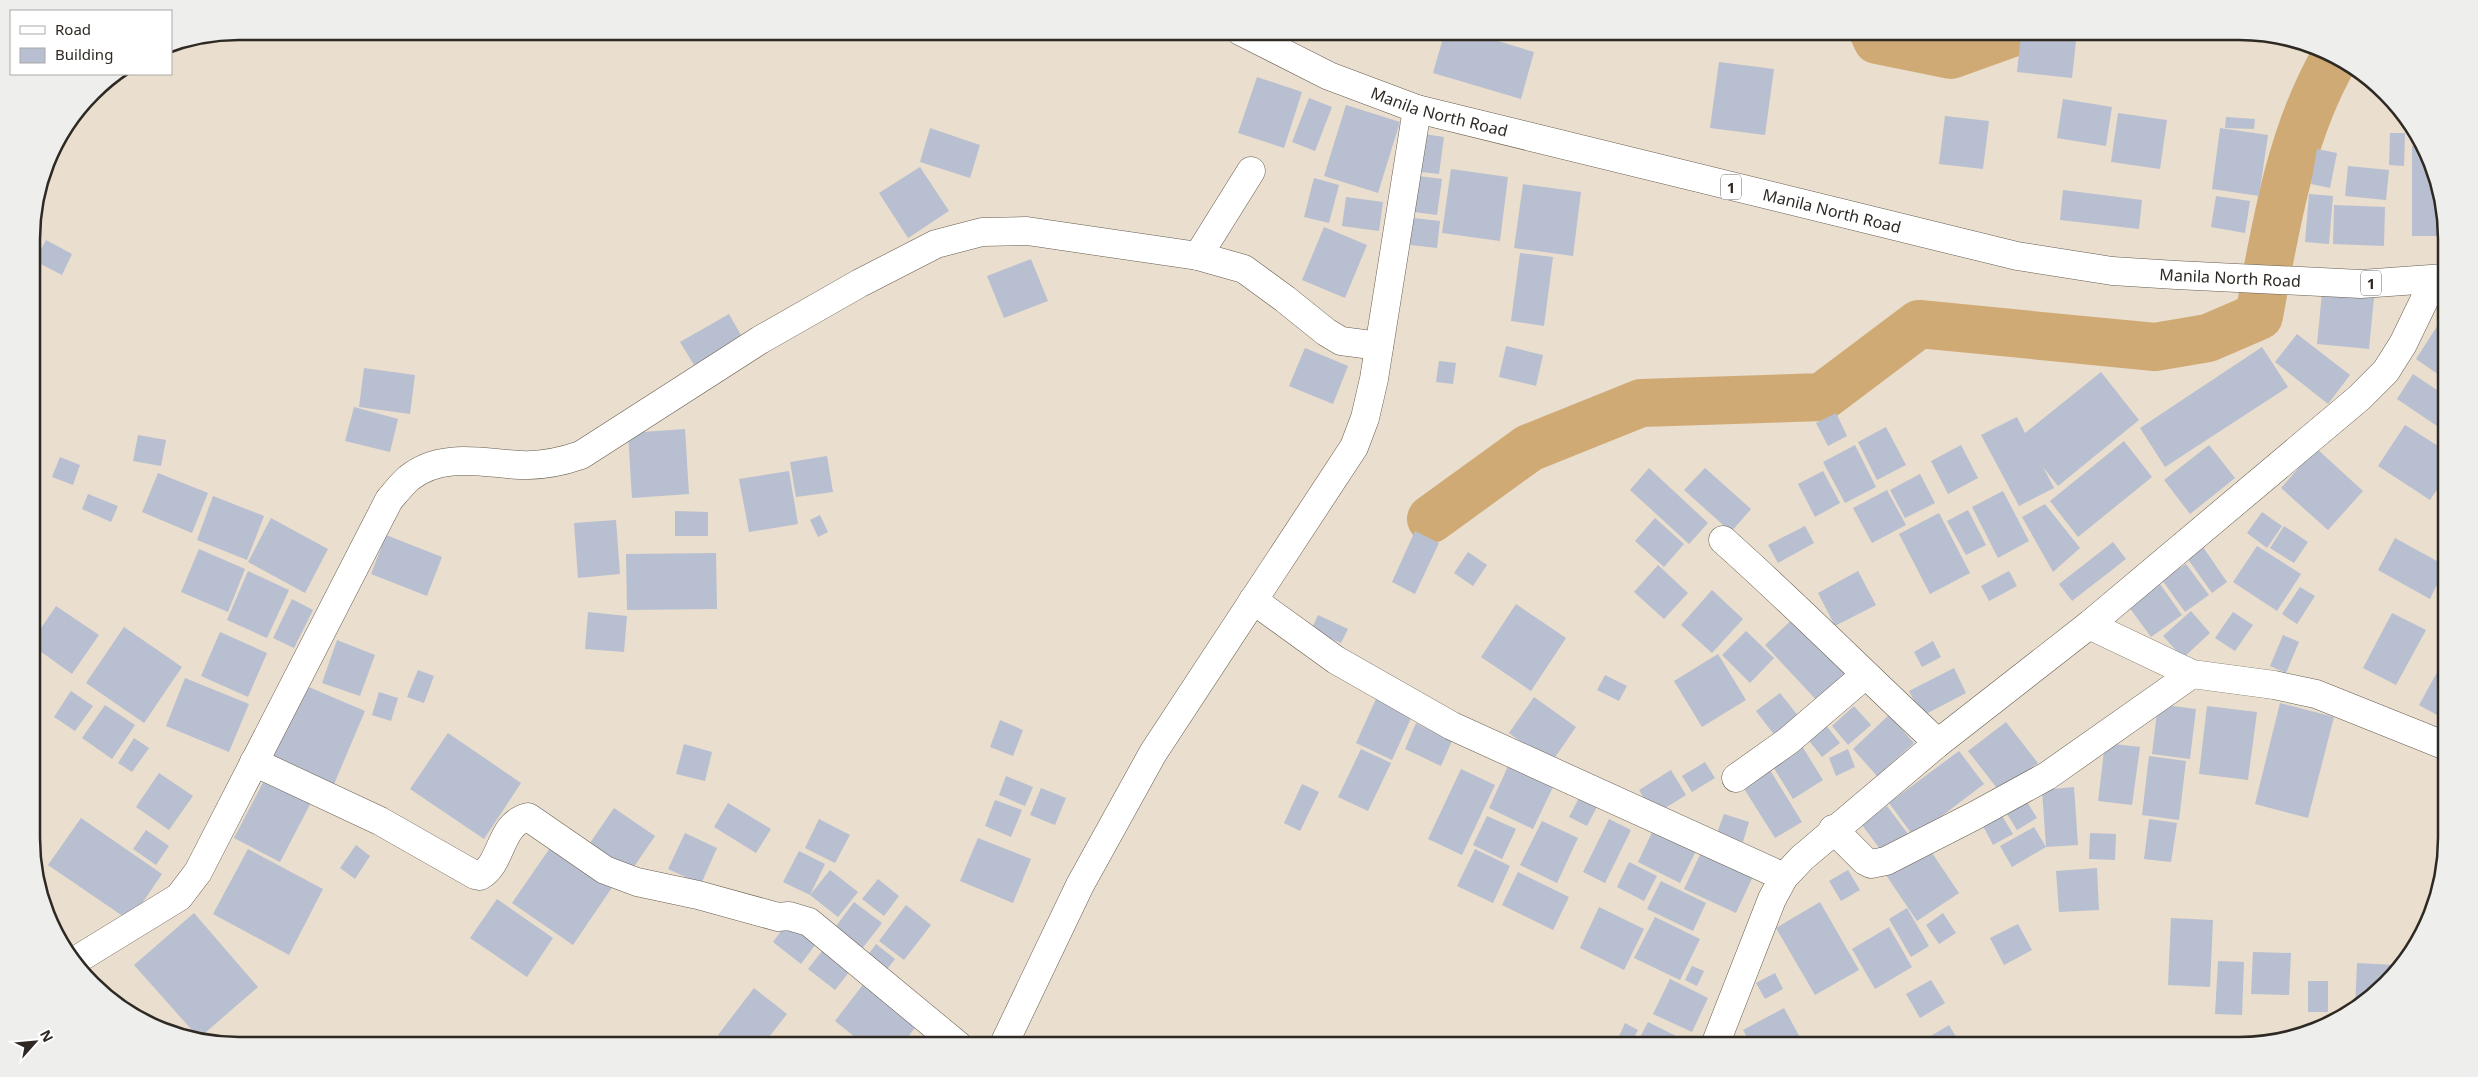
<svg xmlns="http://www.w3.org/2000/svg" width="2478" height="1077" font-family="'Noto Sans',sans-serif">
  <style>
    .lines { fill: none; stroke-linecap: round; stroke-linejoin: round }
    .river { stroke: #d0aa75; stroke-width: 48 }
    .building { fill: #b8bfd0 }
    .minor-casing { stroke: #665c4e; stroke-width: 29 }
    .highway-casing { stroke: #665c4e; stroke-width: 29 }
    .minor { stroke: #fff; stroke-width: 28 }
    .highway { stroke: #fff; stroke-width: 28 }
    .labels { text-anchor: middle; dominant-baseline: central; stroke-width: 4; stroke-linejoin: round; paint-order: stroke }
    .shield { fill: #fff; stroke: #6d6965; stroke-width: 1 }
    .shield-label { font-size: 15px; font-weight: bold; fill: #2e2923 }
    .street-label { font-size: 16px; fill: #2e2923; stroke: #fff }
    .rim { fill: none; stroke: #2e2923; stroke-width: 2.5 }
  </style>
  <rect width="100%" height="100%" fill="#eadece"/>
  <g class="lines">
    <g class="river">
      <path d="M 1873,31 L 1877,40 L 1951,55 L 2018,31"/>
      <path d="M 1431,519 L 1529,448 L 1641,403 L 1822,397 L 1919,324 L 2155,347 L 2208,338 L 2259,316 C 2275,229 2290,134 2335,57"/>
    </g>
  </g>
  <g class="building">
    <path d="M 1445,31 L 1465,31 L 1534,52 L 1521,99 L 1433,73 Z"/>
    <path d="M 2021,35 L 2076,41 L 2072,78 L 2017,72 Z"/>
    <path d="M 1719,62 L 1774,69 L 1765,135 L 1710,128 Z"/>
    <path d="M 1257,77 L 1302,92 L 1284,148 L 1238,133 Z"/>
    <path d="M 1309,98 L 1332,107 L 1315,151 L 1292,142 Z"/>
    <path d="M 2063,99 L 2112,107 L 2106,146 L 2057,138 Z"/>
    <path d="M 1346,105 L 1400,122 L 1378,193 L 1324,176 Z"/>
    <path d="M 2118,113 L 2167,120 L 2160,169 L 2111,162 Z"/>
    <path d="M 1945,116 L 1989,121 L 1983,169 L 1939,164 Z"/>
    <path d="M 2226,117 L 2255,119 L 2254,129 L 2225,128 Z"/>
    <path d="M 930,128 L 980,145 L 970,178 L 920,162 Z"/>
    <path d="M 2220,128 L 2268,135 L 2259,196 L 2212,189 Z"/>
    <path d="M 1417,133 L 1444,137 L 1439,174 L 1413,171 Z"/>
    <path d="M 2390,133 L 2405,133 L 2404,166 L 2389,165 Z"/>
    <path d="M 2412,146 L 2423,146 L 2431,160 L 2445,213 L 2445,236 L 2412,236 Z"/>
    <path d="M 2317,149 L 2337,153 L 2330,188 L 2311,184 Z"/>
    <path d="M 2348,166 L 2389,170 L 2386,200 L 2345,196 Z"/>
    <path d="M 920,167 L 949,211 L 908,238 L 879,193 Z"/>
    <path d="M 1451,169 L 1508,177 L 1500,241 L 1442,233 Z"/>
    <path d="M 1419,176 L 1442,179 L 1437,215 L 1414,212 Z"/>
    <path d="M 1314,178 L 1339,185 L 1329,223 L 1304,217 Z"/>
    <path d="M 1523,184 L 1581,192 L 1573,256 L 1514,248 Z"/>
    <path d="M 2063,190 L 2142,200 L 2139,229 L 2060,220 Z"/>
    <path d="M 2309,194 L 2333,196 L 2329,244 L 2305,242 Z"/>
    <path d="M 2216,196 L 2250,201 L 2245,233 L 2211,227 Z"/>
    <path d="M 1346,197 L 1383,202 L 1379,231 L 1342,226 Z"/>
    <path d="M 2334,205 L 2385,207 L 2384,246 L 2333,244 Z"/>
    <path d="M 1413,218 L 1440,221 L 1437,248 L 1410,245 Z"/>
    <path d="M 1324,227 L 1367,245 L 1345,298 L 1302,280 Z"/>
    <path d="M 46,240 L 72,254 L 62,275 L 35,261 Z"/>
    <path d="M 1520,253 L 1553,257 L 1544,326 L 1511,321 Z"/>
    <path d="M 1031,259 L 1048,301 L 1004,318 L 987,276 Z"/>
    <path d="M 2322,293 L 2374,298 L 2369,349 L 2317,344 Z"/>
    <path d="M 729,314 L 742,337 L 694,365 L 680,342 Z"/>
    <path d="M 2443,317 L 2445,319 L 2445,379 L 2416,359 Z"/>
    <path d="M 2297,334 L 2350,375 L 2328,404 L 2275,362 Z"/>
    <path d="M 1506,346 L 1543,355 L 1536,386 L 1499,377 Z"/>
    <path d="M 2262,347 L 2288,387 L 2165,467 L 2140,428 Z"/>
    <path d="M 1305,348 L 1348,366 L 1333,404 L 1289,386 Z"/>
    <path d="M 1439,361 L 1456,363 L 1453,384 L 1436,382 Z"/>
    <path d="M 364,368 L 415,375 L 410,414 L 359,407 Z"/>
    <path d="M 2101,372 L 2139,420 L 2058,486 L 2043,467 L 2054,488 L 2019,506 L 1981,435 L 2017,417 L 2025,433 Z"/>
    <path d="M 2413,374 L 2446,396 L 2446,419 L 2440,428 L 2397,399 Z"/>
    <path d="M 354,407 L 398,419 L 390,452 L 345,441 Z"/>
    <path d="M 1836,413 L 1847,436 L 1828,446 L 1816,423 Z"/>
    <path d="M 2405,425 L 2446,451 L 2446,476 L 2430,500 L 2378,466 Z"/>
    <path d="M 1886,427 L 1906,465 L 1877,480 L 1858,442 Z"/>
    <path d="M 685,429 L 689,494 L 632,498 L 628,433 Z"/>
    <path d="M 138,435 L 166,440 L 161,466 L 133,461 Z"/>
    <path d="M 2124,441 L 2152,477 L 2078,537 L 2050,501 Z"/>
    <path d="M 1855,445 L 1876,487 L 1845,503 L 1823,462 Z"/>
    <path d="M 1961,445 L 1978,478 L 1948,494 L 1931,461 Z"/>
    <path d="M 2209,445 L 2235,478 L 2190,514 L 2164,480 Z"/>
    <path d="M 2316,448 L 2363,491 L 2328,530 L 2281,488 Z"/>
    <path d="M 827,456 L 833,492 L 796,497 L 790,462 Z"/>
    <path d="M 60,457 L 80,465 L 73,485 L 52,477 Z"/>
    <path d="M 1649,468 L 1708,523 L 1689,544 L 1630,490 Z"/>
    <path d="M 1705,468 L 1751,509 L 1731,532 L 1684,490 Z"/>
    <path d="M 789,471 L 798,524 L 749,532 L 739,479 Z"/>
    <path d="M 1823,471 L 1840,503 L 1815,517 L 1798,484 Z"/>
    <path d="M 158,473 L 208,493 L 192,533 L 142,512 Z"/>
    <path d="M 1920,474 L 1935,503 L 1905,518 L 1890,490 Z"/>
    <path d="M 1887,490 L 1906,525 L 1872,543 L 1853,508 Z"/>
    <path d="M 2003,491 L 2029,541 L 1998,558 L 1972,507 Z"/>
    <path d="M 88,494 L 118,506 L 111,522 L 82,509 Z"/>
    <path d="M 213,496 L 264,516 L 247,560 L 197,540 Z"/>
    <path d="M 2045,504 L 2080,548 L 2053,572 L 2022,517 Z"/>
    <path d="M 1968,510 L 1986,545 L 1966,555 L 1947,521 Z"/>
    <path d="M 675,511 L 708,512 L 708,536 L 675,536 Z"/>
    <path d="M 2262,512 L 2282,526 L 2267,548 L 2247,533 Z"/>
    <path d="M 1939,513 L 1970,573 L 1930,594 L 1899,534 Z"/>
    <path d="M 820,515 L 828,532 L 818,537 L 810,520 Z"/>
    <path d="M 271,518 L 328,549 L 305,593 L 248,562 Z"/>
    <path d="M 1655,518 L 1684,544 L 1664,567 L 1635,541 Z"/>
    <path d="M 616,520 L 620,574 L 578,578 L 574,523 Z"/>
    <path d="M 1805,526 L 1814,543 L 1778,563 L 1768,545 Z"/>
    <path d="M 2284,526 L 2308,542 L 2294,563 L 2270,548 Z"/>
    <path d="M 1415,531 L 1439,543 L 1415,594 L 1392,582 Z"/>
    <path d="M 386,535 L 442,557 L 427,596 L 371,574 Z"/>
    <path d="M 2395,538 L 2446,566 L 2430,599 L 2378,570 Z"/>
    <path d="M 2113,542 L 2126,559 L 2072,601 L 2059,584 Z"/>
    <path d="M 2257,546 L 2301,574 L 2277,611 L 2233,582 Z"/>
    <path d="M 2203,547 L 2227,582 L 2212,593 L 2187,558 Z"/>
    <path d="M 199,549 L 245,569 L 228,612 L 181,592 Z"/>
    <path d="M 1468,552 L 1487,565 L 1473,586 L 1454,573 Z"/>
    <path d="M 716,553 L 717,609 L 627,610 L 626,554 Z"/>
    <path d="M 2186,564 L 2209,595 L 2185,612 L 2162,580 Z"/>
    <path d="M 1658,565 L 1688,593 L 1664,619 L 1634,592 Z"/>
    <path d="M 248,571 L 289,590 L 267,638 L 227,620 Z"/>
    <path d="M 1858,571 L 1876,605 L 1835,626 L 1818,593 Z"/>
    <path d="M 2009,571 L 2017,586 L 1989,601 L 1981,586 Z"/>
    <path d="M 2160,584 L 2182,615 L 2151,637 L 2129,607 Z"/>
    <path d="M 2300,587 L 2315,596 L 2297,624 L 2282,614 Z"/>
    <path d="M 1712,590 L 1743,619 L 1712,653 L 1681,625 Z"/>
    <path d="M 292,599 L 313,610 L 294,648 L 273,638 Z"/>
    <path d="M 1516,604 L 1566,638 L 1531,691 L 1481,657 Z"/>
    <path d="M 56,606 L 99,635 L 72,674 L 33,646 L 33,640 Z"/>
    <path d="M 2191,611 L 2210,633 L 2183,658 L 2163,636 Z"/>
    <path d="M 588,612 L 627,616 L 624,652 L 585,649 Z"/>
    <path d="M 2233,612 L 2253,625 L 2235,651 L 2215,638 Z"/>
    <path d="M 2392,613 L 2426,630 L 2396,685 L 2363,668 Z"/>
    <path d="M 1318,615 L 1348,629 L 1341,643 L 1311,630 Z"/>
    <path d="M 1797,615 L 1854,676 L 1822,706 L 1765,645 Z"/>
    <path d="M 124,627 L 182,667 L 144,723 L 86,683 Z"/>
    <path d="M 1746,631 L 1774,658 L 1750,683 L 1722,655 Z"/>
    <path d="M 220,632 L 267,653 L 248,697 L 201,676 Z"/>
    <path d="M 2283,635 L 2299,642 L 2286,673 L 2270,666 Z"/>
    <path d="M 337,640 L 375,655 L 360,696 L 322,683 Z"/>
    <path d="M 1933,641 L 1941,657 L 1922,667 L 1914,652 Z"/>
    <path d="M 1718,654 L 1746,700 L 1702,727 L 1674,681 Z"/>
    <path d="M 2445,658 L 2446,659 L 2446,720 L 2419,705 Z"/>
    <path d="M 1954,668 L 1966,693 L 1922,716 L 1909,691 Z"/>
    <path d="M 418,670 L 434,676 L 424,703 L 407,697 Z"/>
    <path d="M 1605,675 L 1627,686 L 1619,701 L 1597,690 Z"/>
    <path d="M 185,678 L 249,704 L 229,752 L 166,726 Z"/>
    <path d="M 304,685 L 365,711 L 332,789 L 271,763 Z"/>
    <path d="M 71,691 L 93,706 L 75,731 L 54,717 Z"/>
    <path d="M 379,692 L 398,698 L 391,721 L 372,715 Z"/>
    <path d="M 1780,693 L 1803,722 L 1779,741 L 1756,711 Z"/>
    <path d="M 1534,697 L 1576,727 L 1551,763 L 1509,733 Z"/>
    <path d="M 1376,699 L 1412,716 L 1392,760 L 1356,743 Z"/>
    <path d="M 2280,703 L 2334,717 L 2308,818 L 2255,804 Z"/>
    <path d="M 2158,704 L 2196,709 L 2190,759 L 2152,754 Z"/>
    <path d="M 105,705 L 135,725 L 112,759 L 82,738 Z"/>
    <path d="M 1854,706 L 1871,725 L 1848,745 L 1832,726 Z"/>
    <path d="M 2207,706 L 2257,712 L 2248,780 L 2199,774 Z"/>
    <path d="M 1889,715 L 1914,743 L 1877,776 L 1853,749 Z"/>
    <path d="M 1000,720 L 1023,730 L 1013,756 L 990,747 Z"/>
    <path d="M 2006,722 L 2038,763 L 2000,792 L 1968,751 Z"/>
    <path d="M 1416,723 L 1452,741 L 1441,766 L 1405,749 Z"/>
    <path d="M 1825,724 L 1840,743 L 1822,757 L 1807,738 Z"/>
    <path d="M 448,733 L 521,783 L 484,839 L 410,789 Z"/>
    <path d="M 134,738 L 149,748 L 132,772 L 118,763 Z"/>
    <path d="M 2105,743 L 2140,747 L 2132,805 L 2098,801 Z"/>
    <path d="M 684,744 L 712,752 L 705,781 L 676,774 Z"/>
    <path d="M 1802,746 L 1823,780 L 1793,799 L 1772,765 Z"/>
    <path d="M 1361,749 L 1391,763 L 1368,811 L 1338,797 Z"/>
    <path d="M 1848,749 L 1855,767 L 1836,776 L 1829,758 Z"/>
    <path d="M 1959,751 L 1984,784 L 1914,837 L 1889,803 Z"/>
    <path d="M 2149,756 L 2186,761 L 2179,820 L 2142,815 Z"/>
    <path d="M 1705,762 L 1715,778 L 1692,792 L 1682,776 Z"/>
    <path d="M 1509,764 L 1554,785 L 1533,829 L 1489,808 Z"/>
    <path d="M 1461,769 L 1495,785 L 1462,855 L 1428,839 Z"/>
    <path d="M 1671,770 L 1686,795 L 1654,815 L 1639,790 Z"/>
    <path d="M 1770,770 L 1802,822 L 1775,838 L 1743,787 Z"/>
    <path d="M 159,773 L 193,796 L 169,830 L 136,807 Z"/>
    <path d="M 268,773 L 314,797 L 280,862 L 234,838 Z"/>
    <path d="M 1006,776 L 1033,787 L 1025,806 L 999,795 Z"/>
    <path d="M 1302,784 L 1319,792 L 1300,831 L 1284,823 Z"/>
    <path d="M 2074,787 L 2078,845 L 2046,847 L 2042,790 Z"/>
    <path d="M 1041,788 L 1066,798 L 1055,825 L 1030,815 Z"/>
    <path d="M 1581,794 L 1599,803 L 1587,826 L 1569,817 Z"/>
    <path d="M 2024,797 L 2037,818 L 2017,830 L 2004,809 Z"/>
    <path d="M 995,800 L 1022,810 L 1011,837 L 985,826 Z"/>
    <path d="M 728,803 L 771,829 L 756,853 L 714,827 Z"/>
    <path d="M 1887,806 L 1908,834 L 1883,853 L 1862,825 Z"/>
    <path d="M 614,808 L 655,836 L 631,871 L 590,843 Z"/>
    <path d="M 1724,814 L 1749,822 L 1743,842 L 1717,833 Z"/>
    <path d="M 2001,814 L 2013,834 L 1993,845 L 1982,824 Z"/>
    <path d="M 1487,816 L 1516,829 L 1502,859 L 1473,845 Z"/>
    <path d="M 81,818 L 162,874 L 130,921 L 48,865 Z"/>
    <path d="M 819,819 L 850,835 L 835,863 L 805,848 Z"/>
    <path d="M 1609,819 L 1631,830 L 1605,883 L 1583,872 Z"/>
    <path d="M 2149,819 L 2177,823 L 2171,862 L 2144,859 Z"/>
    <path d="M 1542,821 L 1578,838 L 1557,883 L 1520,865 Z"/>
    <path d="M 1656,824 L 1699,845 L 1680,883 L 1638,862 Z"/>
    <path d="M 2034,827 L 2046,847 L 2012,867 L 2000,846 Z"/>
    <path d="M 146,830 L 169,846 L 156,865 L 133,849 Z"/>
    <path d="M 685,833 L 717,848 L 701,884 L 668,869 Z"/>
    <path d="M 2090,833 L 2116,834 L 2115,860 L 2089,859 Z"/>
    <path d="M 978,838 L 1031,859 L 1013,903 L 960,881 Z"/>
    <path d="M 356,845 L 370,856 L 355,879 L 340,868 Z"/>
    <path d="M 552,845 L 613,886 L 573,945 L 512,903 Z"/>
    <path d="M 1704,846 L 1756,870 L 1736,913 L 1684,889 Z"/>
    <path d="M 1928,847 L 1959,893 L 1917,921 L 1886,875 Z"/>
    <path d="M 248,849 L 323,889 L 289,955 L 213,914 Z"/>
    <path d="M 1475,849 L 1510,866 L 1493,903 L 1457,886 Z"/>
    <path d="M 799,851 L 825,864 L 810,895 L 783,882 Z"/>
    <path d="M 1629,862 L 1657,876 L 1644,901 L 1617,887 Z"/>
    <path d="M 2097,868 L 2099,910 L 2059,912 L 2056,871 Z"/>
    <path d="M 830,870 L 858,892 L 838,917 L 810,895 Z"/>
    <path d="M 1848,870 L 1860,890 L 1841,901 L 1829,881 Z"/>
    <path d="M 1518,872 L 1569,897 L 1553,930 L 1502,905 Z"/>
    <path d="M 878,879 L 899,896 L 884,916 L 862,899 Z"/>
    <path d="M 1661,881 L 1706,903 L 1693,931 L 1647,909 Z"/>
    <path d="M 497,899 L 553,938 L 527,977 L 470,938 Z"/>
    <path d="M 854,902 L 882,923 L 861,950 L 834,929 Z"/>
    <path d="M 1820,902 L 1859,970 L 1815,995 L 1776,928 Z"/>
    <path d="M 906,905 L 931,925 L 904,960 L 879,941 Z"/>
    <path d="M 1599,907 L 1644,929 L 1624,970 L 1580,948 Z"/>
    <path d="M 1907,908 L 1929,946 L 1911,957 L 1889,919 Z"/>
    <path d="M 194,913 L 258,987 L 199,1038 L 134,965 Z"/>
    <path d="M 1943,913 L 1956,933 L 1939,944 L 1926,925 Z"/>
    <path d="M 1655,917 L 1700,939 L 1680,980 L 1634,958 Z"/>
    <path d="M 2171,918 L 2213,920 L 2210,987 L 2168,985 Z"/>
    <path d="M 790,919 L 818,941 L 801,964 L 773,942 Z"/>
    <path d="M 2018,924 L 2032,950 L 2004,965 L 1990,938 Z"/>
    <path d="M 1889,927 L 1912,967 L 1875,989 L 1852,949 Z"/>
    <path d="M 876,944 L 895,959 L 884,973 L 865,959 Z"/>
    <path d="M 826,946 L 853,967 L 835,990 L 808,969 Z"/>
    <path d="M 2253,952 L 2291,953 L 2289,995 L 2251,994 Z"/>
    <path d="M 2218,961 L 2244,962 L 2242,1015 L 2215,1014 Z"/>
    <path d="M 2357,963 L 2394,965 L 2394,974 L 2355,1010 Z"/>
    <path d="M 1692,966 L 1704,971 L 1697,986 L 1685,980 Z"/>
    <path d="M 1775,973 L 1783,989 L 1765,999 L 1756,983 Z"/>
    <path d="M 1670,979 L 1708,998 L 1692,1032 L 1653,1014 Z"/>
    <path d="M 1931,980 L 1945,1003 L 1920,1018 L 1906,994 Z"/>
    <rect x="2308" y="981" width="20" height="31"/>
    <path d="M 865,982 L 918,1024 L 901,1046 L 866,1046 L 835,1021 Z"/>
    <path d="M 754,988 L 787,1014 L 762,1046 L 732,1046 L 718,1035 Z"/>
    <path d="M 1784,1008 L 1804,1045 L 1751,1045 L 1743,1030 Z"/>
    <path d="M 1648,1022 L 1684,1040 L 1682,1045 L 1636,1045 Z"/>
    <path d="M 1625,1023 L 1638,1030 L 1630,1045 L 1615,1045 Z"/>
    <path d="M 1949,1025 L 1961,1045 L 1916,1045 Z"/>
  </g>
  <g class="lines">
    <defs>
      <g id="minor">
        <path d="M 1198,256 L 1251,171"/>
        <path d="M 1723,540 C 1797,606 1866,676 1938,743"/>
        <path d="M 1253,600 L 1336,660 L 1452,726 L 1784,877"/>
        <path d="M 2089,625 L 2192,674 L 2274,685 L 2316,694 L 2446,746"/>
        <path d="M 254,762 L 380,821 L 475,875 L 480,876 C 503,863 499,824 528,817 L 605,870 L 637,882 L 698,895 L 778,917 L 789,916 L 809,922 L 959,1046"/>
        <path d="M 1736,778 L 1788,741 L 1865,675"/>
        <path d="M 1833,829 L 1865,861 L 1871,864 L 1886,861 L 1974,816 L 2047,776 L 2192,674"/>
        <path d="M 73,962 L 179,897 L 198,872 L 389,500 C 395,493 402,484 409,478 C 441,452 483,463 520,465 C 541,466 561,462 581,455 L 760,340 L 860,283 L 936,244 L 982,232 L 1027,231 L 1198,256 L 1244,269 L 1285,299 L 1326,332 L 1341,341 L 1379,346"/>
        <path d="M 1715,1045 L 1772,899 L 1784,877 L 1802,858 L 1938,743 L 2089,625 L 2359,398 L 2386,371 L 2403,344 L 2434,280"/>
        <path d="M 1003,1046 L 1080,885 L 1153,753 L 1354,447 L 1365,418 L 1374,379 L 1417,109"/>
      </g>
      <g id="highway">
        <path id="s1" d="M 1240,31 L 1329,76 L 1417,109 L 2017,256 L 2112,271 L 2176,275 L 2361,284 L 2445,278"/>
      </g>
    </defs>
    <use href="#minor" class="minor-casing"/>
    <use href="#highway" class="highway-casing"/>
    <use href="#minor" class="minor"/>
    <use href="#highway" class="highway"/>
  </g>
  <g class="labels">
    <g class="shield">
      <rect x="1721" y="174.5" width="20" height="25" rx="4"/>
      <rect x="2361" y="270.5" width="20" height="25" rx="4"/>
    </g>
    <g class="shield-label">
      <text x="1731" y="187">1</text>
      <text x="2371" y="283">1</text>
    </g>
    <g class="street-label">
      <text stroke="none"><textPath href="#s1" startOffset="216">Manila North Road</textPath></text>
      <text stroke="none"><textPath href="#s1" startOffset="621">Manila North Road</textPath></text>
      <text stroke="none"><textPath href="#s1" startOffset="1026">Manila North Road</textPath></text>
    </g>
  </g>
  <path d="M0 0H2478V1077H0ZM239 40H2239A199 199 0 0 1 2438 239V838A199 199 0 0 1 2239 1037H239A199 199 0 0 1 40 838V239A199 199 0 0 1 239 40Z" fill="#eeeeed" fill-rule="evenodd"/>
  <path class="rim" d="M239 40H2239A199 199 0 0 1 2438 239V838A199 199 0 0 1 2239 1037H239A199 199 0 0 1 40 838V239A199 199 0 0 1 239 40Z"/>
  <rect x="10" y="10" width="162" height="65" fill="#ffffff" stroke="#aba9a7"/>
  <rect x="20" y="26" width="25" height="8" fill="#ffffff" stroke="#aba9a7"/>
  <text x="55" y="35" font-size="15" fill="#2e2923">Road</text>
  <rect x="20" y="48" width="25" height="15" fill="#b8bfd0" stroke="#aba9a7"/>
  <text x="55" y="60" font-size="15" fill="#2e2923">Building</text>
  <g transform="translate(35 1042) rotate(63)" stroke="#ffffff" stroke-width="4" paint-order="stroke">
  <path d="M0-4L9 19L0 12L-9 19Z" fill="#2e2923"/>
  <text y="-8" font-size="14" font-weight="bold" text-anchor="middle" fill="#2e2923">N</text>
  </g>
</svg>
